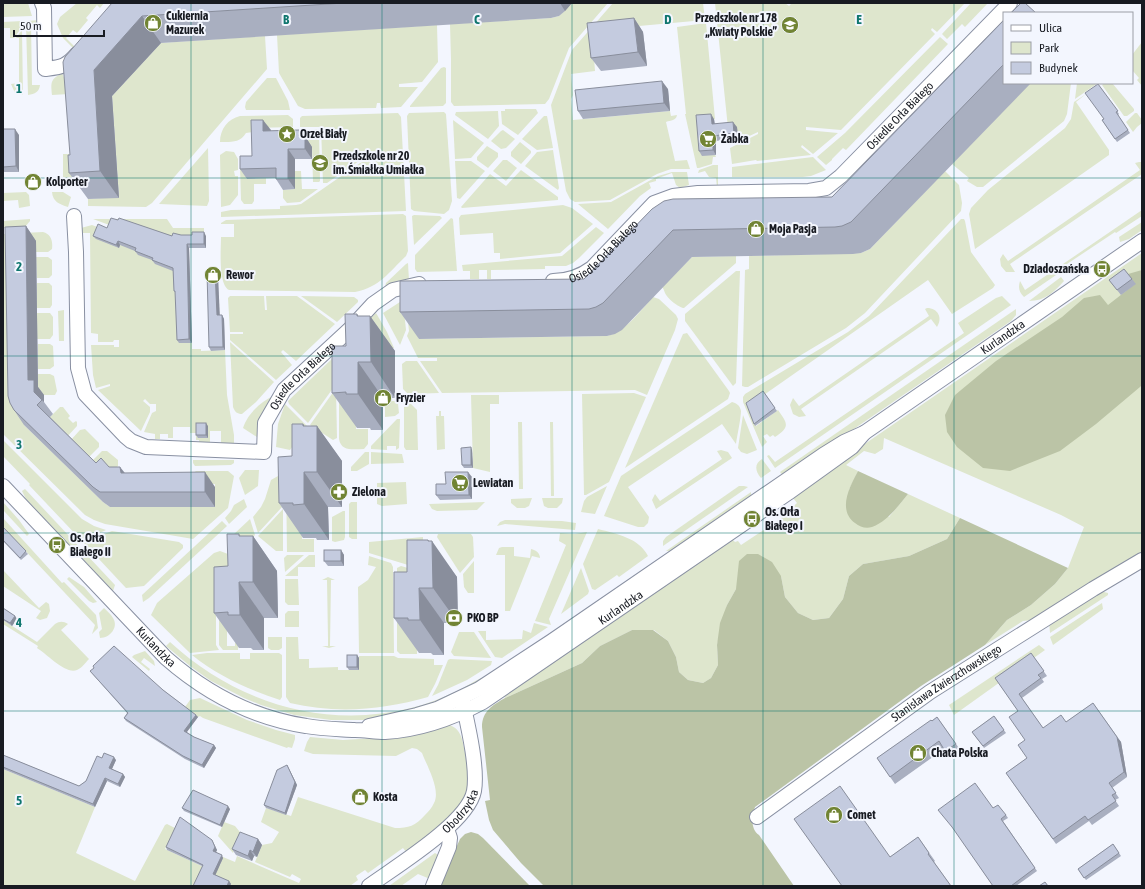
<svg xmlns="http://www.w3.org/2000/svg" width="1145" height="889" font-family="'Asap Condensed',sans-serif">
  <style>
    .green { fill: #dee6cd }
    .forest { fill: #bbc4a6 }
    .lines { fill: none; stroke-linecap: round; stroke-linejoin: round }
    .street-casing { stroke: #8990a2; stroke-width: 16 }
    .street { stroke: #fff; stroke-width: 14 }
    .wall { fill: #a9afc0 }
    .shaded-wall { fill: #898e9c }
    .building { fill: #c4cbdf; stroke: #898e9c }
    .grid { fill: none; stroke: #0f766e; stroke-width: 1; stroke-opacity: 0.55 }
    .labels { text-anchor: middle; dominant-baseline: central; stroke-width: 4; stroke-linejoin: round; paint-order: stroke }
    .poi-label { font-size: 12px; font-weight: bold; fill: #181b22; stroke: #f3f6fe; text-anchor: start }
    .street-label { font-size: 12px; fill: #181b22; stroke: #f3f6fe }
    .grid-label { font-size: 13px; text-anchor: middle; font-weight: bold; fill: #0f766e; stroke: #f3f6fe; stroke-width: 4; stroke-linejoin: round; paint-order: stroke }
  </style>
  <rect width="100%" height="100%" fill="#f3f6fe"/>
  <g class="green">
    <path d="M 3,3 L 28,3 L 32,16 L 3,17 Z"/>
    <path d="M 77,3 L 104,3 L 100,8 L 97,5 L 86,18 L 88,20 L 77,33 L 73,30 L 66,38 L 75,47 L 75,50 L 63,38 L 57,24 L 60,17 Z"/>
    <path d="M 572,3 L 608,3 L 569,48 L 549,99 L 545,104 L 454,106 L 451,102 L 451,59 L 450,24 L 551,18 L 559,16 Z"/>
    <path d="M 613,3 L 703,3 L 705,20 L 606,29 L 593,45 L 595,71 L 571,74 L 573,95 L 571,99 L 573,120 L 670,111 L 671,116 L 677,115 C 676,121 671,120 666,122 L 675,161 L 687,160 L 690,169 L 671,169 L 657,174 L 610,200 L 575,202 L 570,199 L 566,191 L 551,105 L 572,50 Z"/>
    <path d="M 715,3 L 785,3 L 789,6 L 792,3 L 965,3 L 937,32 L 932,28 L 931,30 L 935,34 L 841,130 L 806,127 L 806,130 L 838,133 L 813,154 L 802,145 L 801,147 L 811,155 L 757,161 L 756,160 L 732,164 L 730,148 L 758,134 L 758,132 L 730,145 L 729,139 L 730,139 L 728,128 Z"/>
    <path d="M 971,3 L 988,3 L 965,27 L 962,24 L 947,39 L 942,34 Z"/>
    <path d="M 39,20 L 39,24 L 31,24 L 32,85 L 40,85 C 39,92 35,94 28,95 L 26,24 L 27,21 Z"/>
    <path d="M 22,21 L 22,27 L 14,38 L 10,38 L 10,28 L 3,28 L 3,22 Z"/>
    <path d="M 706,23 L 715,119 L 699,120 L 716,157 L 713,157 L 712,164 L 699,168 L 697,168 L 685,114 L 686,114 L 677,27 Z"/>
    <path d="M 437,25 L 438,62 L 422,82 L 399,84 L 399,87 L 418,87 L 401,107 L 381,108 L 380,103 L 377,103 L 376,108 L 305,109 L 298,106 L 279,73 L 277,35 Z"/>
    <path d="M 22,30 L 23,95 L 15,93 L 11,84 L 19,83 L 19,38 L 16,38 Z"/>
    <path d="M 265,36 L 267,69 L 152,203 L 146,207 L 88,206 L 88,199 L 119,197 L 112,96 L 161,43 Z"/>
    <path d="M 940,37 L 948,44 L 846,150 L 843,148 L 832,159 L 832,160 L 826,165 L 817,157 L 845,133 Z"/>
    <path d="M 1142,42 L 1142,86 L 1137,80 L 1139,78 L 1132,70 L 1132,55 Z"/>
    <path d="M 444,67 L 446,68 L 446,103 L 443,106 L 410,107 L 410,106 L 441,68 Z"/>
    <path d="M 62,73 L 70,92 L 69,94 L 52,95 C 51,82 50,80 62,73 Z"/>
    <path d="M 267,78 L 276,78 L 288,101 L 290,110 L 246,110 L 245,107 L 246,102 Z"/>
    <path d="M 1030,83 L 1071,83 L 1067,114 L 1064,121 L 983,187 L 977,187 L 967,181 L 969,178 L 952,164 Z"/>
    <path d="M 1077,83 L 1098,83 L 1075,99 Z"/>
    <path d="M 1105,83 L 1112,83 L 1134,109 L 1134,111 L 1127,116 L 1124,116 L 1102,85 Z"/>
    <path d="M 1086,94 L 1076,102 L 1109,150 L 1109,155 L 975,249 L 969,214 L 971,208 L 988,190 L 1065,128 L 1071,119 L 1074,102 Z"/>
    <path d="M 505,109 L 536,109 L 538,113 L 518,135 L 502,124 L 501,111 L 505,111 Z"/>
    <path d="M 498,111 L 499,126 L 488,139 L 455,115 L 456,112 Z"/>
    <path d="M 444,112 L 446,114 L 452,201 L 449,210 L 444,214 L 414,211 L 411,209 L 407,116 L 409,113 Z"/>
    <path d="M 398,113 L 401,117 L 406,211 L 221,217 L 221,212 L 231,210 L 280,209 L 280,206 L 296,205 L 301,204 L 360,163 L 368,160 L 367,157 L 359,161 L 327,183 L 323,183 L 321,127 L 300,127 L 300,118 L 302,116 Z"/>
    <path d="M 1135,113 L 1137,113 L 1142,120 L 1142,123 L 1137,127 L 1133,132 L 1126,122 Z"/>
    <path d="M 288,115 L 293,119 L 293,127 L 253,128 L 253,132 L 246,133 C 240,143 231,142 220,142 C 220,129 228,119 240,116 Z"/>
    <path d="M 544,116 L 547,116 L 553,148 L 537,150 L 522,139 Z"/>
    <path d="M 453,120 L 484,143 L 471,158 L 455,159 Z"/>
    <path d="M 302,129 L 318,129 L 319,130 L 320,181 L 319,182 L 313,182 L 312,147 L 301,141 L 301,131 Z"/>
    <path d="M 503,130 L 515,139 L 506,148 L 501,149 L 491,141 L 501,131 Z"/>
    <path d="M 520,142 L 531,151 L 531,153 L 521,164 L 511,156 L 511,152 Z"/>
    <path d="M 487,146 L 498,153 L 498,157 L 488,168 L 477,160 L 477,157 Z"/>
    <path d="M 208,148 L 209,201 L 207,206 L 159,204 Z"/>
    <path d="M 553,150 L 559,188 L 558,190 L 525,166 L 537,152 Z"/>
    <path d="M 226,151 L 234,152 L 238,159 L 238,170 L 234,171 L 235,176 L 238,176 L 238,195 L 230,205 L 221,207 L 220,155 Z"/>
    <path d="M 63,154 L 69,154 L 72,157 L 74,181 L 68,186 L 63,186 Z"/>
    <path d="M 813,157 L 826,170 L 811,176 L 803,177 L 732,177 L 732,167 Z"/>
    <path d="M 503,160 L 507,160 L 517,168 L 506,181 L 493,171 Z"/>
    <path d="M 455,161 L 471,161 L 485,171 L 460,199 L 457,198 Z"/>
    <path d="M 1139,162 L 1142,162 L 1142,174 L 1010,264 L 1015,272 L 1006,272 L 1001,266 L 1000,259 L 1003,254 L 1008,261 L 1140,170 L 1135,163 Z"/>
    <path d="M 713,165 L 718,165 L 718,187 L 717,187 L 716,178 L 709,177 L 705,171 L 698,173 L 699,170 Z"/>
    <path d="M 240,166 L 247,179 L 266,178 L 266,184 L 254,184 L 254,201 L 252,204 L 244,204 L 241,200 Z"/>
    <path d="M 521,170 L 558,197 L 558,200 L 462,208 L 461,207 L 490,174 L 506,186 Z"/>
    <path d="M 295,171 L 301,171 L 302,189 L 318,189 L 300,202 L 287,203 L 283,198 L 283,190 L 295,189 Z"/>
    <path d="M 945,171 L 959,185 L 962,203 L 961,211 L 865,313 L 846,328 L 748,387 L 745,387 L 742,386 L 745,270 L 749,269 L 749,256 L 861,253 L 870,249 Z"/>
    <path d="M 672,172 L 687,172 L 689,185 L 680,188 L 676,185 L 672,173 L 656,179 L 656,181 L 649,183 L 651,188 L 640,196 L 608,229 L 578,204 L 611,202 L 658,176 Z"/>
    <path d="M 26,192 L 29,195 L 30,206 L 19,208 L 18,200 L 3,201 L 3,193 Z"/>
    <path d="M 52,192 L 63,192 L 71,197 L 68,207 C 59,204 53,202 52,192 Z"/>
    <path d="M 563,205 L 572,208 L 593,224 L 560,253 L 500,259 L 500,253 L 494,253 L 493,233 L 460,235 L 459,218 L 461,215 Z"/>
    <path d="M 1142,210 L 1142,216 L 1116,233 L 1115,232 L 1058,270 L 1059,273 L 1024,297 C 1019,292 1018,288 1020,281 L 1025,290 Z"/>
    <path d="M 403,214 L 406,216 L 408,251 L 406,256 C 389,272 380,287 355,292 L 229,290 C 218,284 221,250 221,237 L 234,237 L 234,224 L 221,224 L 221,223 L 226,220 Z"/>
    <path d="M 414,215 L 440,216 L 442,218 L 414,245 L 412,216 Z"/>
    <path d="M 451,218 L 453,219 L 457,271 L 417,272 L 415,269 L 415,255 Z"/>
    <path d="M 30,219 L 30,221 L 25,227 L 3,228 L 3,221 Z"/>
    <path d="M 93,219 L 167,219 L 173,228 L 204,228 L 204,236 L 175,240 L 112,226 Z"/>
    <path d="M 961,219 L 964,219 L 965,221 L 971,252 L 995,285 L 993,288 L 952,314 L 928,280 L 748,406 L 756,426 L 778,410 C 788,424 790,427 775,437 L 773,435 L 770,437 L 767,434 L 763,436 L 767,442 L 762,447 L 743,402 L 743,397 L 745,394 L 848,332 L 869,316 Z"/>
    <path d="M 1142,222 L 1142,230 L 1129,239 L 1120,242 L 1119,237 Z"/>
    <path d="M 92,225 L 100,228 L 119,248 L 124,237 L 175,256 L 179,343 L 192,343 L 192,349 L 201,349 L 201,351 L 225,350 L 227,395 L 234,435 L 234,448 L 221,444 L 221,431 L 210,431 L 210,442 L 199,442 L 199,440 L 196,440 L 196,433 L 190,433 L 190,427 L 173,427 L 173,438 L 168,438 L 168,434 L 160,434 L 160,439 L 155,439 L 155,434 L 144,432 L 152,413 L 156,411 L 156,404 L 150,404 L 145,399 L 143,401 L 150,407 L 150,412 L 141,431 L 98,390 L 110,386 L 110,384 L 96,388 L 93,375 L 91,345 L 114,345 L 114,347 L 119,347 L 119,340 L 114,340 L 113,342 L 98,342 L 98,334 L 91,333 L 90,233 L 81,233 L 81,228 Z"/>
    <path d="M 596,227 L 604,233 L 579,258 L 573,263 L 566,266 L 545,266 L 545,269 L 491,270 L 491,279 L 487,279 L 487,270 L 479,270 L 479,279 L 470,279 L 470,271 L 463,271 L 462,265 L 562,256 Z"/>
    <path d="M 43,232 C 51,234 53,241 52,249 L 48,252 L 36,252 L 36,241 L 24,425 L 103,502 L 110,507 L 215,507 L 215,484 L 206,484 L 192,474 L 196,471 L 228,471 L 234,476 L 228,508 L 193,539 L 105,524 L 94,520 L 85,515 L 3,434 L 3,234 Z"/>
    <path d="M 1142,253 L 1142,554 L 1032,620 L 1023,621 L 985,645 L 1007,620 L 1031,605 L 1055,584 L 1068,568 L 1084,527 L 1061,515 L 884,438 L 883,449 L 875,454 L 864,451 L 846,465 L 858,471 L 849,490 L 889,517 L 908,494 L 960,518 L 947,539 L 909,556 L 863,564 L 849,576 L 843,599 L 829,618 L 813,620 L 798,613 L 785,597 L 781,576 L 736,589 L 727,605 L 717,645 L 718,665 L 711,678 L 703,683 L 688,680 L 679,672 L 676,657 L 668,641 L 654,630 L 632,630 L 600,646 L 582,663 L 505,698 L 503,693 L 732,539 L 735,542 L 738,541 L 741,545 L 780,519 L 797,503 L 793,498 L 796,495 L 795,492 Z"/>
    <path d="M 736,256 L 736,263 L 684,308 C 679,308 667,298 665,293 C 664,291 664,289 662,287 L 692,257 Z"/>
    <path d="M 36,257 L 48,257 L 52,260 L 52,275 L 49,278 L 37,278 Z"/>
    <path d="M 408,263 L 409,281 L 385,287 L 386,283 L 406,264 Z"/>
    <path d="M 736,271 L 740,271 L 736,383 L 733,386 L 685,321 L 685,314 Z"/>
    <path d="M 1061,277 L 1064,281 C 1054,292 1045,301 1029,301 Z"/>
    <path d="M 37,283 L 49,283 L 52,286 L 52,305 L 50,308 L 37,308 Z"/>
    <path d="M 230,296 L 264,296 L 265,310 L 267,310 L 266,296 L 297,296 L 335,324 L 296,361 L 283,350 L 281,352 L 292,365 L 276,380 L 230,340 L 230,334 L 243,334 L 243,332 L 230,332 L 228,298 Z"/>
    <path d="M 301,296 L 354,297 L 358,300 L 358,302 L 337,322 Z"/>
    <path d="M 1002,296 L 1011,305 L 775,468 L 767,456 L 769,455 L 775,462 L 964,333 L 958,323 L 996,298 Z"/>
    <path d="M 653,297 L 659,299 L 676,315 L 678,319 L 675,330 L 647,395 L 635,390 L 442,393 L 420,361 L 437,361 L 437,358 L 418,358 L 407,336 L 409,331 L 407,313 L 419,339 L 607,336 C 625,332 641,310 653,297 Z"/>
    <path d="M 400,302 L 404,311 L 406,330 L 400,345 L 383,313 Z"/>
    <path d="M 927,308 C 938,308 943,318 937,327 L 931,319 L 801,409 L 806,416 L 799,417 L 793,414 L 790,405 L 793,398 L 799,406 L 929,316 L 925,309 Z"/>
    <path d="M 1016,309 L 1016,315 L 1011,321 L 784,477 L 780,472 Z"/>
    <path d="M 64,310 L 64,341 L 59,341 L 58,311 Z"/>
    <path d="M 37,313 L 50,313 L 53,317 L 53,335 L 50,339 L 37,339 Z"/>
    <path d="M 376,313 L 387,332 L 394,348 L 384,348 L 359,328 Z"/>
    <path d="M 687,333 L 729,391 L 730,393 L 728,399 L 625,468 L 683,334 Z"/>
    <path d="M 230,342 L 274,382 L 256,402 L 242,414 C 237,414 235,412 233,407 Z"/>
    <path d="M 38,344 L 50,344 L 53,346 L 54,366 L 50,369 L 38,369 Z"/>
    <path d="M 336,355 L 336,384 L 308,423 L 289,404 L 288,401 Z"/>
    <path d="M 406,361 L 417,361 L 439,393 L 408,394 L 403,389 L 402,364 Z"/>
    <path d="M 355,370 L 356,429 L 368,429 L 368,444 L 364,449 C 354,449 341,452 339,439 L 339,386 Z"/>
    <path d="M 38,374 L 50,374 L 54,376 L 57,391 L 55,395 L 38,395 Z"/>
    <path d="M 336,388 L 337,438 L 333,440 L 310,425 Z"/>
    <path d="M 634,393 L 646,397 L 609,482 L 586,495 L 584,495 L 582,394 Z"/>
    <path d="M 471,395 L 499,395 L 499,404 L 490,404 L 490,472 L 473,468 Z"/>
    <path d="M 273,396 L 260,439 L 243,428 C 247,415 260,402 273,396 Z"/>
    <path d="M 386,401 L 395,401 L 398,404 L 399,413 L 395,416 L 385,417 L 385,403 Z"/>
    <path d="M 404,402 L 409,402 L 417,410 L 418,450 L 406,450 L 404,447 Z"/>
    <path d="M 732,402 C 736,403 740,405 741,411 C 741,418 737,436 736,444 L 722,424 L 628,487 L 649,517 L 648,523 L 644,527 L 638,527 L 604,516 L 621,476 Z"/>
    <path d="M 285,404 L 307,426 L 290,450 L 276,447 L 278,424 Z"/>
    <path d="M 60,407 L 63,407 L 70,416 L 68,418 L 73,423 L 76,421 L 77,422 L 77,426 L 66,438 L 48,419 Z"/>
    <path d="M 439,411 L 441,411 L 441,416 L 444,416 L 445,449 L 437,450 L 436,416 L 439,416 Z"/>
    <path d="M 743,415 L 757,450 L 747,454 L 741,452 L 738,448 Z"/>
    <path d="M 397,419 L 400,419 L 399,448 L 396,450 L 396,446 L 387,446 L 387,450 L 371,449 L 371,446 Z"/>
    <path d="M 518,422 L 522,422 L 523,489 L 519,489 Z"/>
    <path d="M 550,422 L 553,422 L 554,496 L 551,496 Z"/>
    <path d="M 85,429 L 99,443 L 99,447 L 87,459 L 70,441 L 80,430 Z"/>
    <path d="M 3,440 L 82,519 L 94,526 L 106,530 L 104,531 L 81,540 L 29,485 L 30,484 L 3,456 Z"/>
    <path d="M 721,450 L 728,452 L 732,458 L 656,509 L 652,500 L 655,494 L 660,501 L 722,459 L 717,451 Z"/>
    <path d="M 102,451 L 107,451 L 118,460 L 118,466 L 106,478 L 91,462 Z"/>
    <path d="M 365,452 L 369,452 L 369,464 L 357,471 L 351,471 L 351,467 Z"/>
    <path d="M 371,452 L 402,454 L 404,463 L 371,464 Z"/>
    <path d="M 762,459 L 771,471 L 761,478 C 755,471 754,464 762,459 Z"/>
    <path d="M 193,460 L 234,460 L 234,463 L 231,465 L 195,466 L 193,463 Z"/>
    <path d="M 245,470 L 259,470 L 258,486 L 245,495 L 239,478 Z"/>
    <path d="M 278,476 L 283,506 L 258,533 L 253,517 L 261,507 L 265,499 L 271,480 Z"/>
    <path d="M 286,476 L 301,485 L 302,539 L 314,539 L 314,552 L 287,552 Z"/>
    <path d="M 406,482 L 407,504 L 382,506 L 377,504 L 377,483 Z"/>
    <path d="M 607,486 L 595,514 L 581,512 L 584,501 L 587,497 Z"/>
    <path d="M 739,486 L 744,486 L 748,487 L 663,546 L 663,541 L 666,537 Z"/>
    <path d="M 25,489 L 115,585 L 113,591 L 26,499 L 22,491 Z"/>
    <path d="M 751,492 L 751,496 L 675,551 L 666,551 Z"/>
    <path d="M 532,498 L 529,506 L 525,508 L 517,508 L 511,503 L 511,499 Z"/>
    <path d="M 542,498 L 563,498 L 562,503 L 557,508 L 548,508 L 544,506 Z"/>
    <path d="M 244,499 L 247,507 L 229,524 L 225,518 L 231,511 L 234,505 Z"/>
    <path d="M 3,502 L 19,520 L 29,534 L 27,536 L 3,510 Z"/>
    <path d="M 351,502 L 357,502 L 357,539 L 352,539 L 349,537 L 349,504 Z"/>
    <path d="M 485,502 L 477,510 L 437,511 L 432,509 L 429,504 Z"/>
    <path d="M 283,509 L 283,551 L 276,551 L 258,536 Z"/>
    <path d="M 343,511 L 345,511 L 345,537 L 344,540 L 335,542 L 332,541 L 332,517 Z"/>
    <path d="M 3,518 L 62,583 L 64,582 L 96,615 L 98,628 L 92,634 L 95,625 L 3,527 Z"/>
    <path d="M 250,519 L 255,535 L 237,555 L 233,535 Z"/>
    <path d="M 505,520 L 562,521 L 576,523 L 575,530 L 505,524 L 497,526 L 500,522 Z"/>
    <path d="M 222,521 L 227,526 L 149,598 L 143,602 L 142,595 Z"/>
    <path d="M 598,529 C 617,534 639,538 648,556 L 619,577 L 617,575 L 595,590 L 592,589 L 583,564 Z"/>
    <path d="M 112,531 L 179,542 L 183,545 L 183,548 L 144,586 L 126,588 L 83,542 Z"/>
    <path d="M 587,532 L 549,619 L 551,625 L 535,621 L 566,545 L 559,541 L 560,533 L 575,534 Z"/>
    <path d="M 438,534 L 471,534 L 473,537 L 474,557 L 460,573 L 437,537 Z"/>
    <path d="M 423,537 L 423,564 L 421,569 L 369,553 L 369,542 Z"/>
    <path d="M 502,547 L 514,547 L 514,556 L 530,558 L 531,549 C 536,550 540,553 540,558 L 532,556 L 510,611 L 505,611 L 505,555 L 496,555 L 499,548 Z"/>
    <path d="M 220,551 L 228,554 L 233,560 L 216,578 L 216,645 L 219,650 L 190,653 L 151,615 L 157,603 L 214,553 Z"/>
    <path d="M 287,555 L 304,555 L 285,572 L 284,558 Z"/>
    <path d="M 309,555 L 315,555 L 315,567 L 298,567 L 298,576 L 285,576 Z"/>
    <path d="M 369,556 L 391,563 L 393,567 L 394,653 L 359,653 L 358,587 L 368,580 L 376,567 L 368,565 Z"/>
    <path d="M 474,561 L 474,593 L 468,593 L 464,587 L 463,574 Z"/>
    <path d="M 401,566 L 415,570 L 417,572 L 417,654 L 400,654 L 397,651 L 397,568 Z"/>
    <path d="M 581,568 L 589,591 L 588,594 L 561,614 Z"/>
    <path d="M 3,570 L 39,608 L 46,602 L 49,604 L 50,611 L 47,618 L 40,620 L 36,618 L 41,611 L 3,586 Z"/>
    <path d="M 69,577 L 84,587 L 97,602 L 93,603 L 89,601 L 67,579 Z"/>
    <path d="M 328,577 L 335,580 L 331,580 L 330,646 L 336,646 L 329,648 L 322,646 L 328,646 L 328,639 L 327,580 L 322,580 Z"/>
    <path d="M 219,579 L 227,626 L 227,646 L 235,646 L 235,643 L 238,643 L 238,650 L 223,650 L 219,645 Z"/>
    <path d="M 285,579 L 298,579 L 299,605 L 288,605 L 285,602 Z"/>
    <path d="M 1100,591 L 1108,593 L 1108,595 L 1050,633 L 1049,622 Z"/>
    <path d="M 1102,603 L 1103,609 L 1053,645 L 1050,637 Z"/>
    <path d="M 104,608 C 107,611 111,614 113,618 C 119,627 110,638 100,638 L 99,632 L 102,629 L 99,613 Z"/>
    <path d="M 288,611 L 299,611 L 299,627 L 285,627 L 285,614 Z"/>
    <path d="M 3,620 L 37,642 L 55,624 C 60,621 63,621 68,624 L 61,630 L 89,659 C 85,663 82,668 77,670 C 66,675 47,654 37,648 L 38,646 L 3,624 Z"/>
    <path d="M 534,623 L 548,627 L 502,658 L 495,657 L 478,631 L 486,631 L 486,640 L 522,639 L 523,630 L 531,633 Z"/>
    <path d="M 459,632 L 474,632 L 491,658 L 454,656 L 451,652 Z"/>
    <path d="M 268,637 L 282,637 L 282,648 L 279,650 L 271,650 L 268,648 Z"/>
    <path d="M 286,637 L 298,637 L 299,659 L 309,659 L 309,668 L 338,667 L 338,670 L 358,670 L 359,656 L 394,656 L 398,658 L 434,659 L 434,665 L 443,665 L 435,684 L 428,697 C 383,710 336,714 290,703 L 286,697 Z"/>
    <path d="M 170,642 C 235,702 324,730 411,708 C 427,704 442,698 457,691 C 466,687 475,680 484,677 L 451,700 L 372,720 L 331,720 L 294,715 L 261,705 L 244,698 L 211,681 L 190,666 L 166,646 Z"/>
    <path d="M 1039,645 L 1045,650 L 954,715 L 949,705 Z"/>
    <path d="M 145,651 L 154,661 L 155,666 L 144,658 L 141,662 L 150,669 L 149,671 L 132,657 L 134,655 Z"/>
    <path d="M 207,653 L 240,653 L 240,659 L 250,659 L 250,653 L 279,653 L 282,655 L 282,697 L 280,700 C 249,690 218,676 192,655 Z"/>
    <path d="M 450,659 L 492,661 L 491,665 L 467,680 L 432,696 L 438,685 L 448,660 Z"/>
    <path d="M 200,698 L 247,720 L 276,730 L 295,735 L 295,739 L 292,748 L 288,747 L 287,748 L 203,718 L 200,716 L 198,717 L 185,707 L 190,700 Z"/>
    <path d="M 445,724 C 459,726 462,736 464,748 C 466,760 470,774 468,785 C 465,813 427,837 407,853 L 403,848 L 368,873 L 365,870 L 356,876 L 358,880 L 350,886 L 230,886 L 231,884 L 196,886 L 3,886 L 3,769 L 95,807 L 76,853 L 135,881 L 165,825 L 167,824 L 177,829 L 165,849 L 206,868 L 220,865 L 223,857 L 235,862 L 237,856 L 299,883 L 301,879 L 292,874 L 290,877 L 255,862 L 262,845 L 272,843 L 279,832 L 261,822 L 266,808 L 291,816 L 298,797 L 395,828 C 409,828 415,826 425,815 C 428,812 432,808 434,803 C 441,790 427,766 422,753 L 417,749 L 412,748 L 396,756 L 313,754 L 304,751 L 307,742 L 310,737 L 343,740 L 376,738 Z"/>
    <path d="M 224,822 L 235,826 L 244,837 L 239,839 L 233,853 L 218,836 Z"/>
    <path d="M 435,853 L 438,855 L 430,879 L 418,874 L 401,886 L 389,886 Z"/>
  </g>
  <g class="forest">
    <path d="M 1142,270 L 1142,385 L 1140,387 L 1096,424 L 1060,451 L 1010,471 L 983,468 L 957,447 L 947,432 L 945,415 L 955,395 L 996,361 L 1062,317 L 1084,298 L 1100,295 L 1108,305 L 1135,284 L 1128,274 Z"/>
    <path d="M 858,471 L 908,494 C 898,506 888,521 872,527 C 866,529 860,527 855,523 C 837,510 850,486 858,471 Z"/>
    <path d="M 960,518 L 1068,568 L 1055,584 L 1031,605 L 1007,620 L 985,645 L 921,686 L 755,807 C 752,816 750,829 759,835 L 794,886 L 544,886 L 521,863 L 493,830 L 489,820 L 485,801 L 490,800 L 482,727 C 482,711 493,705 505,698 L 582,663 L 600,646 L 632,630 L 653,630 L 668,641 L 676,657 L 679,672 L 688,680 L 703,683 L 711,678 L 718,665 L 717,645 L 720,623 L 727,605 L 736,589 L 739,561 L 747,554 L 758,554 L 772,562 L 781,576 L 785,597 L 798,613 L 813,620 L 829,618 L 843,599 L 849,576 L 863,564 L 909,556 L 947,539 Z"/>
    <path d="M 471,832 L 478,834 L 483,838 L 530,886 L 439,886 L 460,839 L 465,834 Z"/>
  </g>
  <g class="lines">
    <defs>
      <g id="street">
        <path d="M 42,3 L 44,8 L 45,69 C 61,67 66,67 77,54"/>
        <path id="s1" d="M 74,216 L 76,252 L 78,368 L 85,394 L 125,436 L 131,441 L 146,447 L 264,452 L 265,423 L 284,390 L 349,330 L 373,304 L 393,290 L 419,284"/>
        <path id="s2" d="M 553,281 C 568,281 580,277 592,268 L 654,203 L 673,196 L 698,193 L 809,191 L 826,188 L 841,176 L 1010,3"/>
        <path id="s3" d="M 3,486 L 166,658 C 206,693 254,718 306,726 C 322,729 338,729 355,730 C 365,730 375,732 385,732 C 419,730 453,718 483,702 L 788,493 L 852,447 L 864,433"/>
        <path id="s4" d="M 369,726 L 417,715 L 437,709 L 479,689 L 552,641 L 823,455 L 844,442 L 864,433 L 1142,241"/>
        <path id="s5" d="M 757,817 L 930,692 L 1093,589 L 1142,560"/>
        <path id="s6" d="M 369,886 C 395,867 468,823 474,791 C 478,768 468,726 463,703"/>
        <path d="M 433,886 L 449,847 L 450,838 L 447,829"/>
      </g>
    </defs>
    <use href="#street" class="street-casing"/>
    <use href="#street" class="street"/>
  </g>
  <g class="wall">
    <path d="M 112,3 L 572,3 L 565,11 L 559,16 L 551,18 L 161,43 L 112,96 L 119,198 L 88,199 L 69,173 L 70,155 Z"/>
    <path d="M 634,18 L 643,32 L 647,66 L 601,71 L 591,58 Z"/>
    <path d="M 1004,20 L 1004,83 L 1031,83 L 870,249 L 861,253 L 853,254 L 692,257 L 622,330 L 615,334 L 607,336 L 419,339 L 400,312 L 584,279 L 652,209 L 832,197 Z"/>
    <path d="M 1098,84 L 1119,114 L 1118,115 L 1130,133 L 1117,142 L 1102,120 L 1104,119 Z"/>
    <path d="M 668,89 L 670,111 L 583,119 L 578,111 Z"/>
    <path d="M 714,119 L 715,124 L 737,127 L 738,138 L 716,141 L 716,155 L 702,156 L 699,151 Z"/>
    <path d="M 3,129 L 19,135 L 19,172 L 3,172 Z"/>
    <path d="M 271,130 L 271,131 L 305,136 L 312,147 L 312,159 L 295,159 L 295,189 L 283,190 L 276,179 L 276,178 L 247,179 L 240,169 L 252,156 Z"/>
    <path d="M 118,220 L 172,236 L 181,235 L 206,236 L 206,248 L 189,248 L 192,343 L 179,343 L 177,340 L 176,293 L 174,291 L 173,271 L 155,264 L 152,260 L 138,255 L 135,251 L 120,245 L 119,248 L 96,239 L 93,236 L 107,228 Z"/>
    <path d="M 26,226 L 36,241 L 38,387 L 44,395 L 44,402 L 53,414 L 50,417 L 96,463 L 109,467 L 120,467 L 125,473 L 215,487 L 215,507 L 110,507 L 103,502 L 24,425 L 14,410 Z"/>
    <path d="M 1124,269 L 1136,284 L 1121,295 L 1109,280 Z"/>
    <path d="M 218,276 L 219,315 L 222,315 L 224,319 L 225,350 L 211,351 L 209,347 Z"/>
    <path d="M 358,316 L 370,316 L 395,351 L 395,398 L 383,398 L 383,430 L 371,430 L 370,428 L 357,428 L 332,393 L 346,346 Z"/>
    <path d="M 763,391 L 777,411 L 755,426 L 754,424 Z"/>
    <path d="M 303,424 L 304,426 L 317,426 L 342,461 L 342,507 L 328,507 L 329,540 L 317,540 L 316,538 L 303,538 L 279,503 L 292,456 Z"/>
    <path d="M 208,426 L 208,438 L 198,438 L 196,435 Z"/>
    <path d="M 472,450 L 473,468 L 464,468 L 462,465 Z"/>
    <path d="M 472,477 L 472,499 L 440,500 L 436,495 L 446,484 Z"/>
    <path d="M 3,527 L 28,554 L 21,560 L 3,541 Z"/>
    <path d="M 240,536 L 253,536 L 277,571 L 278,618 L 264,618 L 264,650 L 253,650 L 251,648 L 239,648 L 214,613 L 228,566 Z"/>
    <path d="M 428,540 L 457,577 L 458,623 L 444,623 L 444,655 L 433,655 L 431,653 L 419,653 L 394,618 L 407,572 Z"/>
    <path d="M 341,550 L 344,555 L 344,566 L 328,566 L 324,561 Z"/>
    <path d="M 3,608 L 15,616 L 17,619 L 12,626 L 3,620 Z"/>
    <path d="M 1031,653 L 1047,676 L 1042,679 L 1044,682 L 1022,698 L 1043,728 L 1066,722 L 1093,703 L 1121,742 L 1127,777 L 1112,788 L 1119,798 L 1115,800 L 1119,806 L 1092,825 L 1089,821 L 1056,844 L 1006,773 L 1027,758 L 1025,740 L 1018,711 L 995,678 Z"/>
    <path d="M 357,655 L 359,658 L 359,670 L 349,670 L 347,667 Z"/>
    <path d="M 90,671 L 163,690 L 198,717 L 187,732 L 194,737 L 214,745 L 216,748 L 204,768 L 185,759 L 126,721 L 124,718 L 127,713 Z"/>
    <path d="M 994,716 L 1006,733 L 984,748 L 972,732 Z"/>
    <path d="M 937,717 L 961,751 L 950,758 L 944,749 L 895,784 L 877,758 Z"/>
    <path d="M 3,755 L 79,786 L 86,781 L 102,758 L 116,760 L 112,769 L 123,774 L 125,777 L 120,787 L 107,781 L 95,807 L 3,769 Z"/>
    <path d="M 287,765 L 297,785 L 286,815 L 266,808 L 264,805 Z"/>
    <path d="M 182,808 L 230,809 L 222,827 L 184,811 Z"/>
    <path d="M 993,808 L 1006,815 L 1008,818 L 1003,821 L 1037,871 L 1016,886 L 993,886 L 954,829 Z"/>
    <path d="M 918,837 L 935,861 L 934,862 L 951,886 L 890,857 Z"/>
    <path d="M 258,839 L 262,845 L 257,857 L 254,856 L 252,861 L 236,855 L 232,849 Z"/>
    <path d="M 213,843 L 217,850 L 216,852 L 223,858 L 215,875 L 229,881 L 231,884 L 230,886 L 202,866 L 167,850 L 166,847 Z"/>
    <path d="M 1113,844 L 1121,856 L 1086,880 L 1078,869 Z"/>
  </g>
  <g class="shaded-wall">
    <path d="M 560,3 L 572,3 L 565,11 Z"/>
    <path d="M 142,16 L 161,43 L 112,96 L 119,198 L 100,171 L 94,70 Z"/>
    <path d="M 634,18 L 643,32 L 647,66 L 638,52 Z"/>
    <path d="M 662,81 L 668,89 L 670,111 L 664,103 Z"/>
    <path d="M 711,114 L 714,119 L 715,129 L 712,124 Z"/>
    <path d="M 263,120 L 271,130 L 271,141 L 263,131 Z"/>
    <path d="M 733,122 L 737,127 L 738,138 L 734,133 Z"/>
    <path d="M 15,129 L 19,135 L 19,172 L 16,166 Z"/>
    <path d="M 299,130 L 305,139 L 305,136 L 312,147 L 312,159 L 305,149 L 299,136 Z"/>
    <path d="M 713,136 L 716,141 L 716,155 L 713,150 Z"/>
    <path d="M 288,149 L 295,159 L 295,189 L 288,179 Z"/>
    <path d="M 26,226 L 36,241 L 38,387 L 44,395 L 44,402 L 34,392 L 28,380 Z"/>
    <path d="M 204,232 L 206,236 L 206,248 L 204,244 Z"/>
    <path d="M 118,241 L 120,245 L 119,248 L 116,245 Z"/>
    <path d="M 187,244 L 189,248 L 192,343 L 189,339 Z"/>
    <path d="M 215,272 L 218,276 L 220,319 L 217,315 Z"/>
    <path d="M 357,314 L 370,333 L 370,316 L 395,351 L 395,398 L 371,362 L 357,316 Z"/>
    <path d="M 222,315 L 224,319 L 225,350 L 223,347 Z"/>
    <path d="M 358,362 L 383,398 L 383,430 L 358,394 Z"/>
    <path d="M 206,423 L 208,426 L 208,438 L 206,435 Z"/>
    <path d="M 303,424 L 317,444 L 317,426 L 342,461 L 342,507 L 317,472 L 303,426 Z"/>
    <path d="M 471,447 L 472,450 L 473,468 L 471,465 Z"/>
    <path d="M 120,467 L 131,482 L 121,473 Z"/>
    <path d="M 205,472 L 215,487 L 215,507 L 205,492 Z"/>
    <path d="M 304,472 L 328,507 L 329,540 L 304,504 Z"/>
    <path d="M 468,472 L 472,477 L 472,499 L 469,495 Z"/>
    <path d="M 239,534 L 253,554 L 253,536 L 277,571 L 278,618 L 253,582 Z"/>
    <path d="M 428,540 L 432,546 L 432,541 L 457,577 L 458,623 L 433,588 Z"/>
    <path d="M 341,550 L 344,555 L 344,566 L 341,561 Z"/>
    <path d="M 239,582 L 264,618 L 264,650 L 240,615 Z"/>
    <path d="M 419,588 L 444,623 L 444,655 L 420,620 Z"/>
    <path d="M 15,616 L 17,619 L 12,626 L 10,623 Z"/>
    <path d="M 357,655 L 359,658 L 359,670 L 357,667 Z"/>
    <path d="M 196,715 L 198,717 L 186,733 L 184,731 Z"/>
    <path d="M 1117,737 L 1121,742 L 1127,777 L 1124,772 Z"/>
    <path d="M 214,745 L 216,748 L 204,768 L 202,765 Z"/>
    <path d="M 114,757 L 116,760 L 111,771 L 109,768 Z"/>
    <path d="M 287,765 L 297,785 L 286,815 L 285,813 Z"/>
    <path d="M 123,774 L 125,777 L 120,787 L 118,784 Z"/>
    <path d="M 105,778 L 107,781 L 95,807 L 93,804 Z"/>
    <path d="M 228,806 L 230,809 L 222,827 L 220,825 Z"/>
    <path d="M 258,839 L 262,845 L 257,857 L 253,852 Z"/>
    <path d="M 212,840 L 217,850 L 215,854 L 213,851 Z"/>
    <path d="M 250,850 L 254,856 L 252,861 L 248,856 Z"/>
    <path d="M 222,855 L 223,858 L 215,876 L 213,874 Z"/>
    <path d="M 229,881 L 231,884 L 230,886 L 227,886 Z"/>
  </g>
  <g class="building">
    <path d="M 112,3 L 344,3 L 142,16 L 94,70 L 100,171 L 69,173 L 68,155 L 70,155 L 63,62 L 65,57 Z"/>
    <path d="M 1021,3 L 1025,3 L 1036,13 L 1011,13 Z"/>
    <path d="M 634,18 L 638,52 L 591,58 L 587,23 Z"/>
    <path d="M 1004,20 L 1004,64 L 851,222 L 842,226 L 835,227 L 673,230 L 603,303 L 596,307 L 589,309 L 400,312 L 400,281 L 584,279 L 652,209 L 664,201 L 673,199 L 832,197 Z"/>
    <path d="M 662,81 L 664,103 L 578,111 L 575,90 Z"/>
    <path d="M 1098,84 L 1118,111 L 1116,112 L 1128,130 L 1115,139 L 1102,120 L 1104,119 L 1085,93 Z"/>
    <path d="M 711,114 L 712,124 L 733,122 L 734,133 L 713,136 L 713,150 L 699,151 L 696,115 Z"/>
    <path d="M 251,120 L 263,120 L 263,131 L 299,130 L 299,136 L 305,136 L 305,149 L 288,149 L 288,179 L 276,179 L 276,168 L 240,169 L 240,156 L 252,156 Z"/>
    <path d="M 3,129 L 15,129 L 16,166 L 3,167 Z"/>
    <path d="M 111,218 L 118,220 L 119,218 L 172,236 L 173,233 L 181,235 L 192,235 L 192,232 L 204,232 L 204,244 L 187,244 L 189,339 L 177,340 L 175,291 L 174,291 L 173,268 L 152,260 L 153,258 L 135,251 L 136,248 L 118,241 L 116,245 L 93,236 L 98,224 L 107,228 Z"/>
    <path d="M 26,226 L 28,380 L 34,380 L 34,392 L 42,400 L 37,405 L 96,463 L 101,458 L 109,467 L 120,467 L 121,473 L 205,472 L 205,492 L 100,492 L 93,487 L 14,410 L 10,403 L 8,396 L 5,227 Z"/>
    <path d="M 1124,269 L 1132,279 L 1117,290 L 1109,280 Z"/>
    <path d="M 207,272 L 215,272 L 217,315 L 222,315 L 223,347 L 209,347 Z"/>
    <path d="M 345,314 L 357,314 L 357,316 L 370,316 L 371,362 L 358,362 L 358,394 L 346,394 L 346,392 L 332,393 L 332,346 L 346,346 Z"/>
    <path d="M 763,391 L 775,408 L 754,424 L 746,403 Z"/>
    <rect x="196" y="423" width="10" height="12"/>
    <path d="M 292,424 L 303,424 L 303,426 L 317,426 L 317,472 L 304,472 L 304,504 L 293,505 L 293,503 L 279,503 L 278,457 L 292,456 Z"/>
    <path d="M 471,447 L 471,465 L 462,465 L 461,448 Z"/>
    <path d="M 445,472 L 468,472 L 469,495 L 436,495 L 436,484 L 446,484 Z"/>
    <path d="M 3,527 L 26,551 L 20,558 L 3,540 Z"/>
    <path d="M 227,534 L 239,534 L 239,536 L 253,536 L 253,582 L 239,582 L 240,615 L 228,615 L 228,612 L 214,613 L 214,567 L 228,566 Z"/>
    <path d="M 407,540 L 428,540 L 428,541 L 432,541 L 433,588 L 419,588 L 420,620 L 408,620 L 408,618 L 394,618 L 394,572 L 407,572 Z"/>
    <rect x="324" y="550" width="17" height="11"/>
    <path d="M 3,608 L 15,616 L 10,623 L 3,619 Z"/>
    <path d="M 114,646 L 163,690 L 196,715 L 184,731 L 194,737 L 214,745 L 202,765 L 183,756 L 124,718 L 128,713 L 90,671 L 94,668 L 93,666 Z"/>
    <path d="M 1031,653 L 1044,671 L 1038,675 L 1041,678 L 1019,694 L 1043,728 L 1061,715 L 1066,722 L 1093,703 L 1117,737 L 1124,772 L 1109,783 L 1116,793 L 1112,795 L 1116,801 L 1088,820 L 1085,816 L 1053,839 L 1006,773 L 1027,758 L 1018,745 L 1025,740 L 1009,717 L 1018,711 L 995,678 Z"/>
    <rect x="347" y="655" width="10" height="12"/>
    <path d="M 994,716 L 1004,730 L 983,746 L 972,732 Z"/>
    <path d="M 937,717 L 956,744 L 945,751 L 939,741 L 890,777 L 877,758 L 931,720 L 932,721 Z"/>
    <path d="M 104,753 L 114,757 L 109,768 L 123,774 L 118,784 L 105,778 L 93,804 L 3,767 L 3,755 L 79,786 L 86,781 L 97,756 L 102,758 Z"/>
    <path d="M 287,765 L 295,782 L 285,813 L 264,805 L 277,770 Z"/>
    <path d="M 975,783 L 993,808 L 998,805 L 1006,815 L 1001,819 L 1035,868 L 1011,886 L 993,886 L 952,827 L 938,810 Z"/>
    <path d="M 840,786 L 890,857 L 918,837 L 929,853 L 928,854 L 951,886 L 842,886 L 794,819 Z"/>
    <path d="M 193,790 L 228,806 L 220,825 L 182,808 Z"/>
    <path d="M 180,817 L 212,840 L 215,847 L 213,851 L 222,855 L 213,874 L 229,881 L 227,886 L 193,886 L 203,865 L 166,847 Z"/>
    <path d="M 240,832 L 258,839 L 253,852 L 250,850 L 248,856 L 232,849 Z"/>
    <path d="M 1113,844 L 1119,853 L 1084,878 L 1078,869 Z"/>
    <path d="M 1045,882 L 1048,886 L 1039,886 Z"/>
  </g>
  <path class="grid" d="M 191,3 L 191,886M 382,3 L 382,886M 572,3 L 572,886M 763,3 L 763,886M 954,3 L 954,886M 3,178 L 1142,178M 3,356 L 1142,356M 3,533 L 1142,533M 3,711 L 1142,711"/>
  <defs>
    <symbol id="shop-disc" viewBox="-11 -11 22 22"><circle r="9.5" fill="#718434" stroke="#f3f6fe"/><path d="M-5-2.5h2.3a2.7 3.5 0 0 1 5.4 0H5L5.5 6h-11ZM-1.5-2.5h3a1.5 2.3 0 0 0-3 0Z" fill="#fff"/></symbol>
    <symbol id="school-disc" viewBox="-11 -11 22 22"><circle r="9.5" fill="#718434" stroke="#f3f6fe"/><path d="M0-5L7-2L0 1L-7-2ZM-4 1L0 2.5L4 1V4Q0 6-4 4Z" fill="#fff"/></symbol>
    <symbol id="sight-disc" viewBox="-11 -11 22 22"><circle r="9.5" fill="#718434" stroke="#f3f6fe"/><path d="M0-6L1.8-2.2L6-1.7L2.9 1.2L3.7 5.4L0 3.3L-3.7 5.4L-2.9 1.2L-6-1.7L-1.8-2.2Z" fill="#fff"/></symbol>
    <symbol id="supermarket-disc" viewBox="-11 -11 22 22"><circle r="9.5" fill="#718434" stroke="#f3f6fe"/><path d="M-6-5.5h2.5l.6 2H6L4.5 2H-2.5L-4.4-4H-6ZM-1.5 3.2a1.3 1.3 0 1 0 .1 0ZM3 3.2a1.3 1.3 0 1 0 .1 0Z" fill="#fff"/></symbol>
    <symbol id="bus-disc" viewBox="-11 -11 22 22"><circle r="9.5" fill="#718434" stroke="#f3f6fe"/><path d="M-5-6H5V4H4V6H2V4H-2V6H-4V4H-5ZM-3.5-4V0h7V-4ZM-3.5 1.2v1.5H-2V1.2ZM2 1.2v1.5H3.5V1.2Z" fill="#fff"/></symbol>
    <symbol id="pharmacy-disc" viewBox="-11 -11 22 22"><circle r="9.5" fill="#718434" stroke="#f3f6fe"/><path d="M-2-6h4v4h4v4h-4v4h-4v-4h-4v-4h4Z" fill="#fff"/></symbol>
    <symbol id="bank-disc" viewBox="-11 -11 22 22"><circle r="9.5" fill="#718434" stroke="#f3f6fe"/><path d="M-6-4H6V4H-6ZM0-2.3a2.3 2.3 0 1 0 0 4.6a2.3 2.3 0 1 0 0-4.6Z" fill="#fff"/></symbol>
  </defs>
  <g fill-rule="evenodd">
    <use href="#shop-disc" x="143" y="13" width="20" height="20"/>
    <use href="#school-disc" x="780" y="15" width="20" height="20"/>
    <use href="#sight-disc" x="277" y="124" width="20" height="20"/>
    <use href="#supermarket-disc" x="698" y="129" width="20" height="20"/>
    <use href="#school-disc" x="310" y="153" width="20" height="20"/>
    <use href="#shop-disc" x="23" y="172" width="20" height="20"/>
    <use href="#shop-disc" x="746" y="219" width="20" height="20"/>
    <use href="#bus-disc" x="1092" y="259" width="20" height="20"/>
    <use href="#shop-disc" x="203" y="265" width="20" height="20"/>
    <use href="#shop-disc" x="373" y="388" width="20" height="20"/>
    <use href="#supermarket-disc" x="450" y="473" width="20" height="20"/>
    <use href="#pharmacy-disc" x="329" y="482" width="20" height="20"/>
    <use href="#bus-disc" x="742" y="509" width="20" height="20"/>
    <use href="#bus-disc" x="47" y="535" width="20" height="20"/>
    <use href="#bank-disc" x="444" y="608" width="20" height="20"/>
    <use href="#shop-disc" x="908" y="743" width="20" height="20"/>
    <use href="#shop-disc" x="350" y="787" width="20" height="20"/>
    <use href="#shop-disc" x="824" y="805" width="20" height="20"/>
  </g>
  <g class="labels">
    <g class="poi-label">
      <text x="166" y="16">Cukiernia<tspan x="166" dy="14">Mazurek</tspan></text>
      <text x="777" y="18" text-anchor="end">Przedszkole nr 178<tspan x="777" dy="14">„Kwiaty Polskie”</tspan></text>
      <text x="300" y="134">Orzeł Biały</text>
      <text x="721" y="139">Żabka</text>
      <text x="333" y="156">Przedszkole nr 20<tspan x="333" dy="14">im. Śmiałka Umiałka</tspan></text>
      <text x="46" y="182">Kolporter</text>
      <text x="769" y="229">Moja Pasja</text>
      <text x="1089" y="269" text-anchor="end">Dziadoszańska</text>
      <text x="226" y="275">Rewor</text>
      <text x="396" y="398">Fryzier</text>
      <text x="473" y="483">Lewiatan</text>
      <text x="352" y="492">Zielona</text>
      <text x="765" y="512">Os. Orła<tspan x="765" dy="14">Białego I</tspan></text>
      <text x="70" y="538">Os. Orła<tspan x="70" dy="14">Białego II</tspan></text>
      <text x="467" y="618">PKO BP</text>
      <text x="931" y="753">Chata Polska</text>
      <text x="373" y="797">Kosta</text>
      <text x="847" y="815">Comet</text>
    </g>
    <g class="street-label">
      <text stroke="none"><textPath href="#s2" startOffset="409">Osiedle Orła Białego</textPath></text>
      <text stroke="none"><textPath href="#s2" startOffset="61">Osiedle Orła Białego</textPath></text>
      <text stroke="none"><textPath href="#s4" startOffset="748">Kurlandzka</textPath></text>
      <text stroke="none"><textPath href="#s1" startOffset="469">Osiedle Orła Białego</textPath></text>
      <text stroke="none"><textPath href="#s3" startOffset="744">Kurlandzka</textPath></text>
      <text stroke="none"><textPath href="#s3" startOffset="222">Kurlandzka</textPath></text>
      <text stroke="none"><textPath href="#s5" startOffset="232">Stanisława Zwierzchowskiego</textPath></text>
      <text stroke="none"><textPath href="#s6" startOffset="119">Obodrzycka</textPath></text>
    </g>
  </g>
  <g class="grid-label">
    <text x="286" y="24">B</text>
    <text x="477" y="24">C</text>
    <text x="668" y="24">D</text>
    <text x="859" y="24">E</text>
    <text x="19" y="93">1</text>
    <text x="19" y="271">2</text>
    <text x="19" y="449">3</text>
    <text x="19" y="627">4</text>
    <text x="19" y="805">5</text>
  </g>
  <rect width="1145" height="889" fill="none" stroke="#181b22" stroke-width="8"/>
  <rect x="1003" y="12" width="130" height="72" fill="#f3f6fe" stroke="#9b9ea6"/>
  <rect x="1011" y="25" width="20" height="6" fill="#ffffff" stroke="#9b9ea6"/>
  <text x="1039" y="32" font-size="12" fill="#181b22">Ulica</text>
  <rect x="1011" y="42" width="20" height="12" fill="#dee6cd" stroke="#9b9ea6"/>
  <text x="1039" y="52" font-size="12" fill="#181b22">Park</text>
  <rect x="1011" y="62" width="20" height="12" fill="#c4cbdf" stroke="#9b9ea6"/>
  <text x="1039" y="72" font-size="12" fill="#181b22">Budynek</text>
  <path d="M14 30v6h90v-6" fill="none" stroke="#181b22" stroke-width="2"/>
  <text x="20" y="30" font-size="12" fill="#181b22" stroke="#f3f6fe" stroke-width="3" paint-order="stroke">50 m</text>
</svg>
